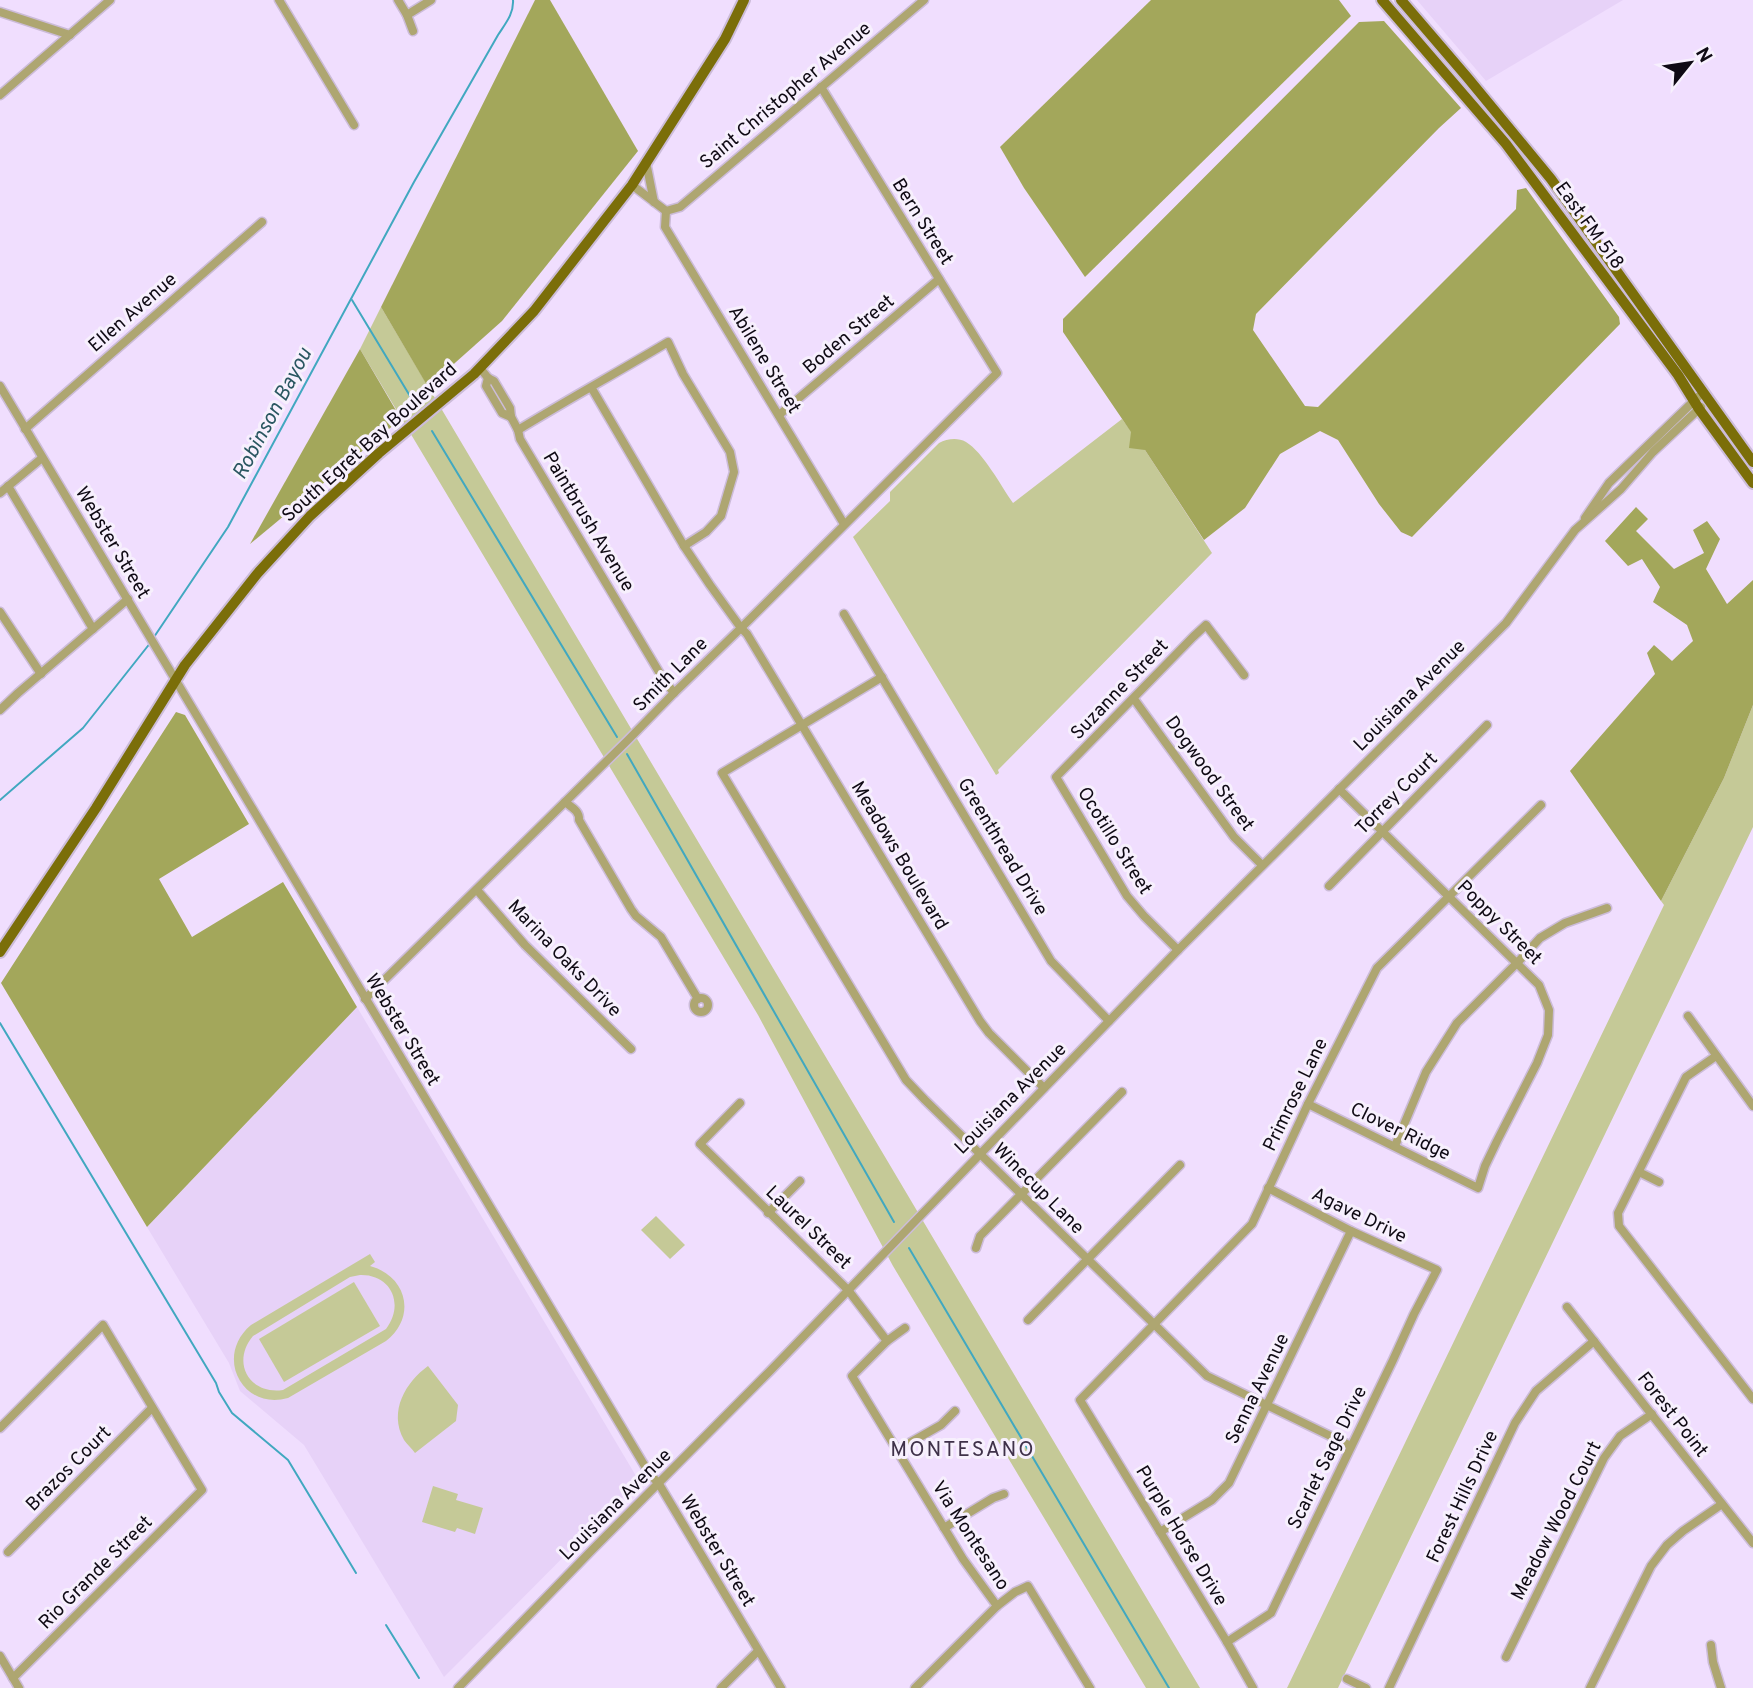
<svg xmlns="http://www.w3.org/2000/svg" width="1753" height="1688" font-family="Overpass,sans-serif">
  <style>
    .built { fill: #e7d2f8 }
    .green { fill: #c5c997; fill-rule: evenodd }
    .forest { fill: #a3a75b }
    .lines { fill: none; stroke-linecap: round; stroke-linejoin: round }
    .stream { stroke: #41a8c0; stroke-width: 2 }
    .minor-casing { stroke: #ccbcd9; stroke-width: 11 }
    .major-casing { stroke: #ccbcd9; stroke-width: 14 }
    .minor { stroke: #aea671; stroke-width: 8 }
    .major { stroke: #7b6e09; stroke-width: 10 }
    .labels { text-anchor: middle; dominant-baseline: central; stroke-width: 6; stroke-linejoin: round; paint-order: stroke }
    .street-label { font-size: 19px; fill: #0f0a14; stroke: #f7f0fd }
    .water-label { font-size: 21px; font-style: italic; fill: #2a5761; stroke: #f7f0fd }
    .neighbourhood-label { font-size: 21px; letter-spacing: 2px; fill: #3f3149; stroke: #f7f0fd }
  </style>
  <rect width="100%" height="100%" fill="#f0defe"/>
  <g class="built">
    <path d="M 1417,0 L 1623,0 L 1486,81 Z"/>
    <path d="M 357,1007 L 639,1481 L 444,1677 L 304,1445 L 240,1391 L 229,1363 L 147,1227 Z"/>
  </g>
  <g class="green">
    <path d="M 381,307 L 1200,1688 L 1146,1688 L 893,1266 L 758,1015 L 360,349 Z"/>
    <path d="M 1122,419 L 1145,450 L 1212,553 L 998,770 L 999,773 L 996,775 L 853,537 L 890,501 L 890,492 L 939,443 C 947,439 957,437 966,442 C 983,452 1001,486 1013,503 Z"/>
    <path d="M 1753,705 L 1753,827 L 1338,1688 L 1287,1688 L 1664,905 L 1661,901 L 1724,778 Z"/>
    <path d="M 656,1216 L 685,1245 L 670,1259 L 641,1230 Z"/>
    <path d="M 370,1254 L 375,1262 L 370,1266 C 407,1276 417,1317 386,1341 L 288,1398 C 242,1411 214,1356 251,1325 ZM 360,1275 C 391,1274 405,1304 386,1329 L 283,1390 C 249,1395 231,1362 253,1336 L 350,1277 Z"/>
    <path d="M 354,1282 L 380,1326 L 284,1382 L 259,1339 Z"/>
    <path d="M 428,1366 L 458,1405 L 456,1421 L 415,1453 C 412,1449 407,1444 404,1440 C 388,1411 406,1382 428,1366 Z"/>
    <path d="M 433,1486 L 458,1494 L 456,1500 L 483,1508 L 475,1534 L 457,1528 L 455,1532 L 422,1522 Z"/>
  </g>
  <g class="forest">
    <path d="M 535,0 L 550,0 L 638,151 L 502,321 L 428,387 L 381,307 Z"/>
    <path d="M 1151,0 L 1339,0 L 1351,16 L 1085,277 L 1024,188 L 1000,147 Z"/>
    <path d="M 1384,21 L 1461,108 L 1439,128 L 1256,314 L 1253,330 L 1305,406 L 1318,407 L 1516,209 L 1517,190 L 1526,188 L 1619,317 L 1620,324 L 1412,537 L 1401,532 L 1379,504 L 1338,440 L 1320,431 L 1280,454 L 1245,508 L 1204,540 L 1145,450 L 1129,448 L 1131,432 L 1063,332 L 1063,319 L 1359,22 Z"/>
    <path d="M 360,349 L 401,419 L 250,544 Z"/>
    <path d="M 1636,507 L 1648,519 L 1636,531 L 1674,569 L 1704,553 L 1693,530 L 1707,521 L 1720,539 L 1706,569 L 1727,604 L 1753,580 L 1753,705 L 1724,778 L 1661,901 L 1570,771 L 1655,674 L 1647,653 L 1654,645 L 1672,661 L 1693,641 L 1687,625 L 1653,602 L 1660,587 L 1642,559 L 1628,566 L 1605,541 Z"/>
    <path d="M 176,712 L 185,715 L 249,824 L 159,879 L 192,937 L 283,882 L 357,1007 L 147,1227 L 1,983 Z"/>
  </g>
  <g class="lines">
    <g class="stream">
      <path d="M 352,300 L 413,401"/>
      <path d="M 432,431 L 617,737"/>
      <path d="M 154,637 L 228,527 L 414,182 L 498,35 C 505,24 514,14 513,0"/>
      <path d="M 627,754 L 894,1222"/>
      <path d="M 0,800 L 83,728 L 151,642"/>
      <path d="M 0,1023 L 216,1383 L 219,1392 L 232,1413 L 288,1460 L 356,1573"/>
      <path d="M 909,1248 L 1169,1688"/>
      <path d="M 386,1625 L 419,1678"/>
    </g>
    <defs>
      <g id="minor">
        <path d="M 279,0 L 354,125"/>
        <path d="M 398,0 L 407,15 L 413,31"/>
        <path d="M 0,12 L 70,35"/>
        <path d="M 407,15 L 431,0"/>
        <path d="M 0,95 L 110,0"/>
        <path d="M 646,162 L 654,202"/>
        <path d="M 632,185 L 666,211"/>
        <path d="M 666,211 L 665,227 L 844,524"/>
        <path d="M 666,211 L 680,207 L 924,0"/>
        <path d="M 480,368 L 488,378 L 494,381 L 510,408 L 511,417 L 518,430 L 520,439 L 662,677 L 674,693"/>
        <path d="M 488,378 L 486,386 L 502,413 L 511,417"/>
        <path d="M 0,386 L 649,1473 L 659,1484 L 781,1688"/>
        <path d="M 779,415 L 939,279"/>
        <path d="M 25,429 L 262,222"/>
        <path d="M 518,430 C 567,400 618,372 668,342 L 683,374 L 730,452 L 734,472 L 721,516 L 706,532 L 684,546 L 591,387"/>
        <path d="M 8,486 L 93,629"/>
        <path d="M 0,493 L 42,458"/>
        <path d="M 1585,518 L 1609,483 L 1698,397"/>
        <path d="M 684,546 L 710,585 L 741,628 L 747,634 L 980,1021 L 989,1033 L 1044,1088"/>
        <path d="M 0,612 L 41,674"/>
        <path d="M 844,614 L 1051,961 L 1109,1021"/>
        <path d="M 882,677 L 722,773 L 906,1080 L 925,1100 L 1207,1376 L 1351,1446"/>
        <path d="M 1134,699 L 1234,837 L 1262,865"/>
        <path d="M 0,710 L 18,693 L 128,599"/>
        <path d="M 565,802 C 571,807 580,811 579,820 L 631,909 L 636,916 L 661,937 L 698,999"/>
        <path d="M 1329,886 L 1487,725"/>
        <path d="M 477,890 L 525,945 L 631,1049"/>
        <path d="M 1178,950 L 1144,916 L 1127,896 L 1056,777 L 1193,637 L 1206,625 L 1244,675"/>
        <circle cx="701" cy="1005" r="7"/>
        <path d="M 365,999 L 628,740 L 674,693 L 741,628 L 997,373 L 821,87"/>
        <path d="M 1688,1016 L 1753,1106"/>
        <path d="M 1716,1056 L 1686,1077 L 1618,1213 L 1619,1226 L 1753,1399"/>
        <path d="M 740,1103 L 700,1144 L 848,1290 L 887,1341"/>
        <path d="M 1308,1104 L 1478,1188 L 1485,1166 L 1497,1141 L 1537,1063 L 1548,1035 L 1549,1010 L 1539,985 L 1339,789"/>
        <path d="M 1395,1146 L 1426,1072 L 1457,1023 L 1518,962 L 1540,938 L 1565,923 L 1607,908"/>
        <path d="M 1639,1172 L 1659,1182"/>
        <path d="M 768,1213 L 800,1181"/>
        <path d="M 976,1248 L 980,1236 L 1122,1092"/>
        <path d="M 1567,1307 L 1753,1543"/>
        <path d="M 1028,1320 L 1180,1165"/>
        <path d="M 905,1328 L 887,1341 L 852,1376 L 963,1559 L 997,1606"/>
        <path d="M 0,1428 L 103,1325 L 202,1490 L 13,1678"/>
        <path d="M 897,1450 L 941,1425 L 955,1411"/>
        <path d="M 944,1528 L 993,1498 L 1004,1494"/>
        <path d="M 1160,1532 L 1212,1500 L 1229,1483 L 1351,1231"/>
        <path d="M 8,1552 L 152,1408"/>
        <path d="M 1227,1642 L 1271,1613 L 1393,1360 L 1414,1314 L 1437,1270 L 1351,1231 L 1268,1188"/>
        <path d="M 1711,1645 L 1713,1662 L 1721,1688"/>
        <path d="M 0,1656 L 19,1688"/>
        <path d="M 1506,1657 L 1604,1458 L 1620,1436 L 1652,1414"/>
        <path d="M 1347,1679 L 1366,1688"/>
        <path d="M 458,1688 L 592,1550 L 770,1371 L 1178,950 L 1506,623 L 1575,530 L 1621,489 L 1653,452 L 1701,407"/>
        <path d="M 721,1688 L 758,1651"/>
        <path d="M 915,1688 L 997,1606 L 1015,1592 L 1028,1586 L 1090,1688"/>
        <path d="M 1253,1688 L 1227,1642 L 1080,1400 L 1252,1224 L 1308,1104 L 1377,968 L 1541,805"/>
        <path d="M 1389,1688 L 1515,1423 L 1536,1391 L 1594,1341"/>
        <path d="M 1590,1688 L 1651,1566 L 1667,1545 L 1683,1531 L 1722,1504"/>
      </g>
      <g id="major">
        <path d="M 1382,0 L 1506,144 L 1678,375 L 1699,409 L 1753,483"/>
        <path d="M 1401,0 L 1467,77 L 1551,179 L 1753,462"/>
        <path d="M 0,952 L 96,808 L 185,665 L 257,574 L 310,516 L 379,453 L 474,374 L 534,311 L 632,185 L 725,39 L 744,0"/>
      </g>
    </defs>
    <use href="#minor" class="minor-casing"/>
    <use href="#major" class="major-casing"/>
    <use href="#minor" class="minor"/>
    <use href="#major" class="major"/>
  </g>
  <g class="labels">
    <g class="street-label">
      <text transform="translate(786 96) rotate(-40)">Saint Christopher Avenue</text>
      <text transform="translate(922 222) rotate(58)">Bern Street</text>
      <text transform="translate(1589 226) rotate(54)">East FM 518</text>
      <text transform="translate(133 313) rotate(-41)">Ellen Avenue</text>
      <text transform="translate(849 335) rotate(-40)">Boden Street</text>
      <text transform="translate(764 360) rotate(59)">Abilene Street</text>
      <text transform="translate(370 443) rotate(-42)">South Egret Bay Boulevard</text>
      <text transform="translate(588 522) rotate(59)">Paintbrush Avenue</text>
      <text transform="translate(112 543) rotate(59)">Webster Street</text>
      <text transform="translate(671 675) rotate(-45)">Smith Lane</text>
      <text transform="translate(1120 690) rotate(-46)">Suzanne Street</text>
      <text transform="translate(1410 696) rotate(-45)">Louisiana Avenue</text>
      <text transform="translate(1209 774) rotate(54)">Dogwood Street</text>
      <text transform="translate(1397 794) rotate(-45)">Torrey Court</text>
      <text transform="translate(1114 841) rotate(58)">Ocotillo Street</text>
      <text transform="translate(1002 847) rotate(59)">Greenthread Drive</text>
      <text transform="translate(899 856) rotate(59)">Meadows Boulevard</text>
      <text transform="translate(1499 923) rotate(45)">Poppy Street</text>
      <text transform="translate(564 959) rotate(46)">Marina Oaks Drive</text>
      <text transform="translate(402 1030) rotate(59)">Webster Street</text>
      <text transform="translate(1296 1095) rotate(-64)">Primrose Lane</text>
      <text transform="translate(1011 1099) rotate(-45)">Louisiana Avenue</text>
      <text transform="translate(1400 1132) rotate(26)">Clover Ridge</text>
      <text transform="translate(1038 1189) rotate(45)">Winecup Lane</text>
      <text transform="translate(1359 1216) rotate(26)">Agave Drive</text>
      <text transform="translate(808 1228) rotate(44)">Laurel Street</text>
      <text transform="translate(1258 1389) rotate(-64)">Senna Avenue</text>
      <text transform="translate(1672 1415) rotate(52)">Forest Point</text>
      <text transform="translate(1328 1458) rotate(-64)">Scarlet Sage Drive</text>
      <text transform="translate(69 1469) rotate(-45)">Brazos Court</text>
      <text transform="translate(1463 1497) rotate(-65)">Forest Hills Drive</text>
      <text transform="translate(616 1505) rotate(-45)">Louisiana Avenue</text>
      <text transform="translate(1557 1521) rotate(-63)">Meadow Wood Court</text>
      <text transform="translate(970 1536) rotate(57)">Via Montesano</text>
      <text transform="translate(1181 1536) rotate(59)">Purple Horse Drive</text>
      <text transform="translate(717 1551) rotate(59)">Webster Street</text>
      <text transform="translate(96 1573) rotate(-45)">Rio Grande Street</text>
    </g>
    <g class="water-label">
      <text transform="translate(273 414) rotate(-62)">Robinson Bayou</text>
    </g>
    <g class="neighbourhood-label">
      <text x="963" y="1450">MONTESANO</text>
    </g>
  </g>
  <g transform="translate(1690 63) rotate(60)" stroke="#f7f0fd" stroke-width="5" paint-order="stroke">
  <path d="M0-5L12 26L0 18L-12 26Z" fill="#0f0a14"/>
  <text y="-10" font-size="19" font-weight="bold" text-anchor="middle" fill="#0f0a14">N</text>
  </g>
</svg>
